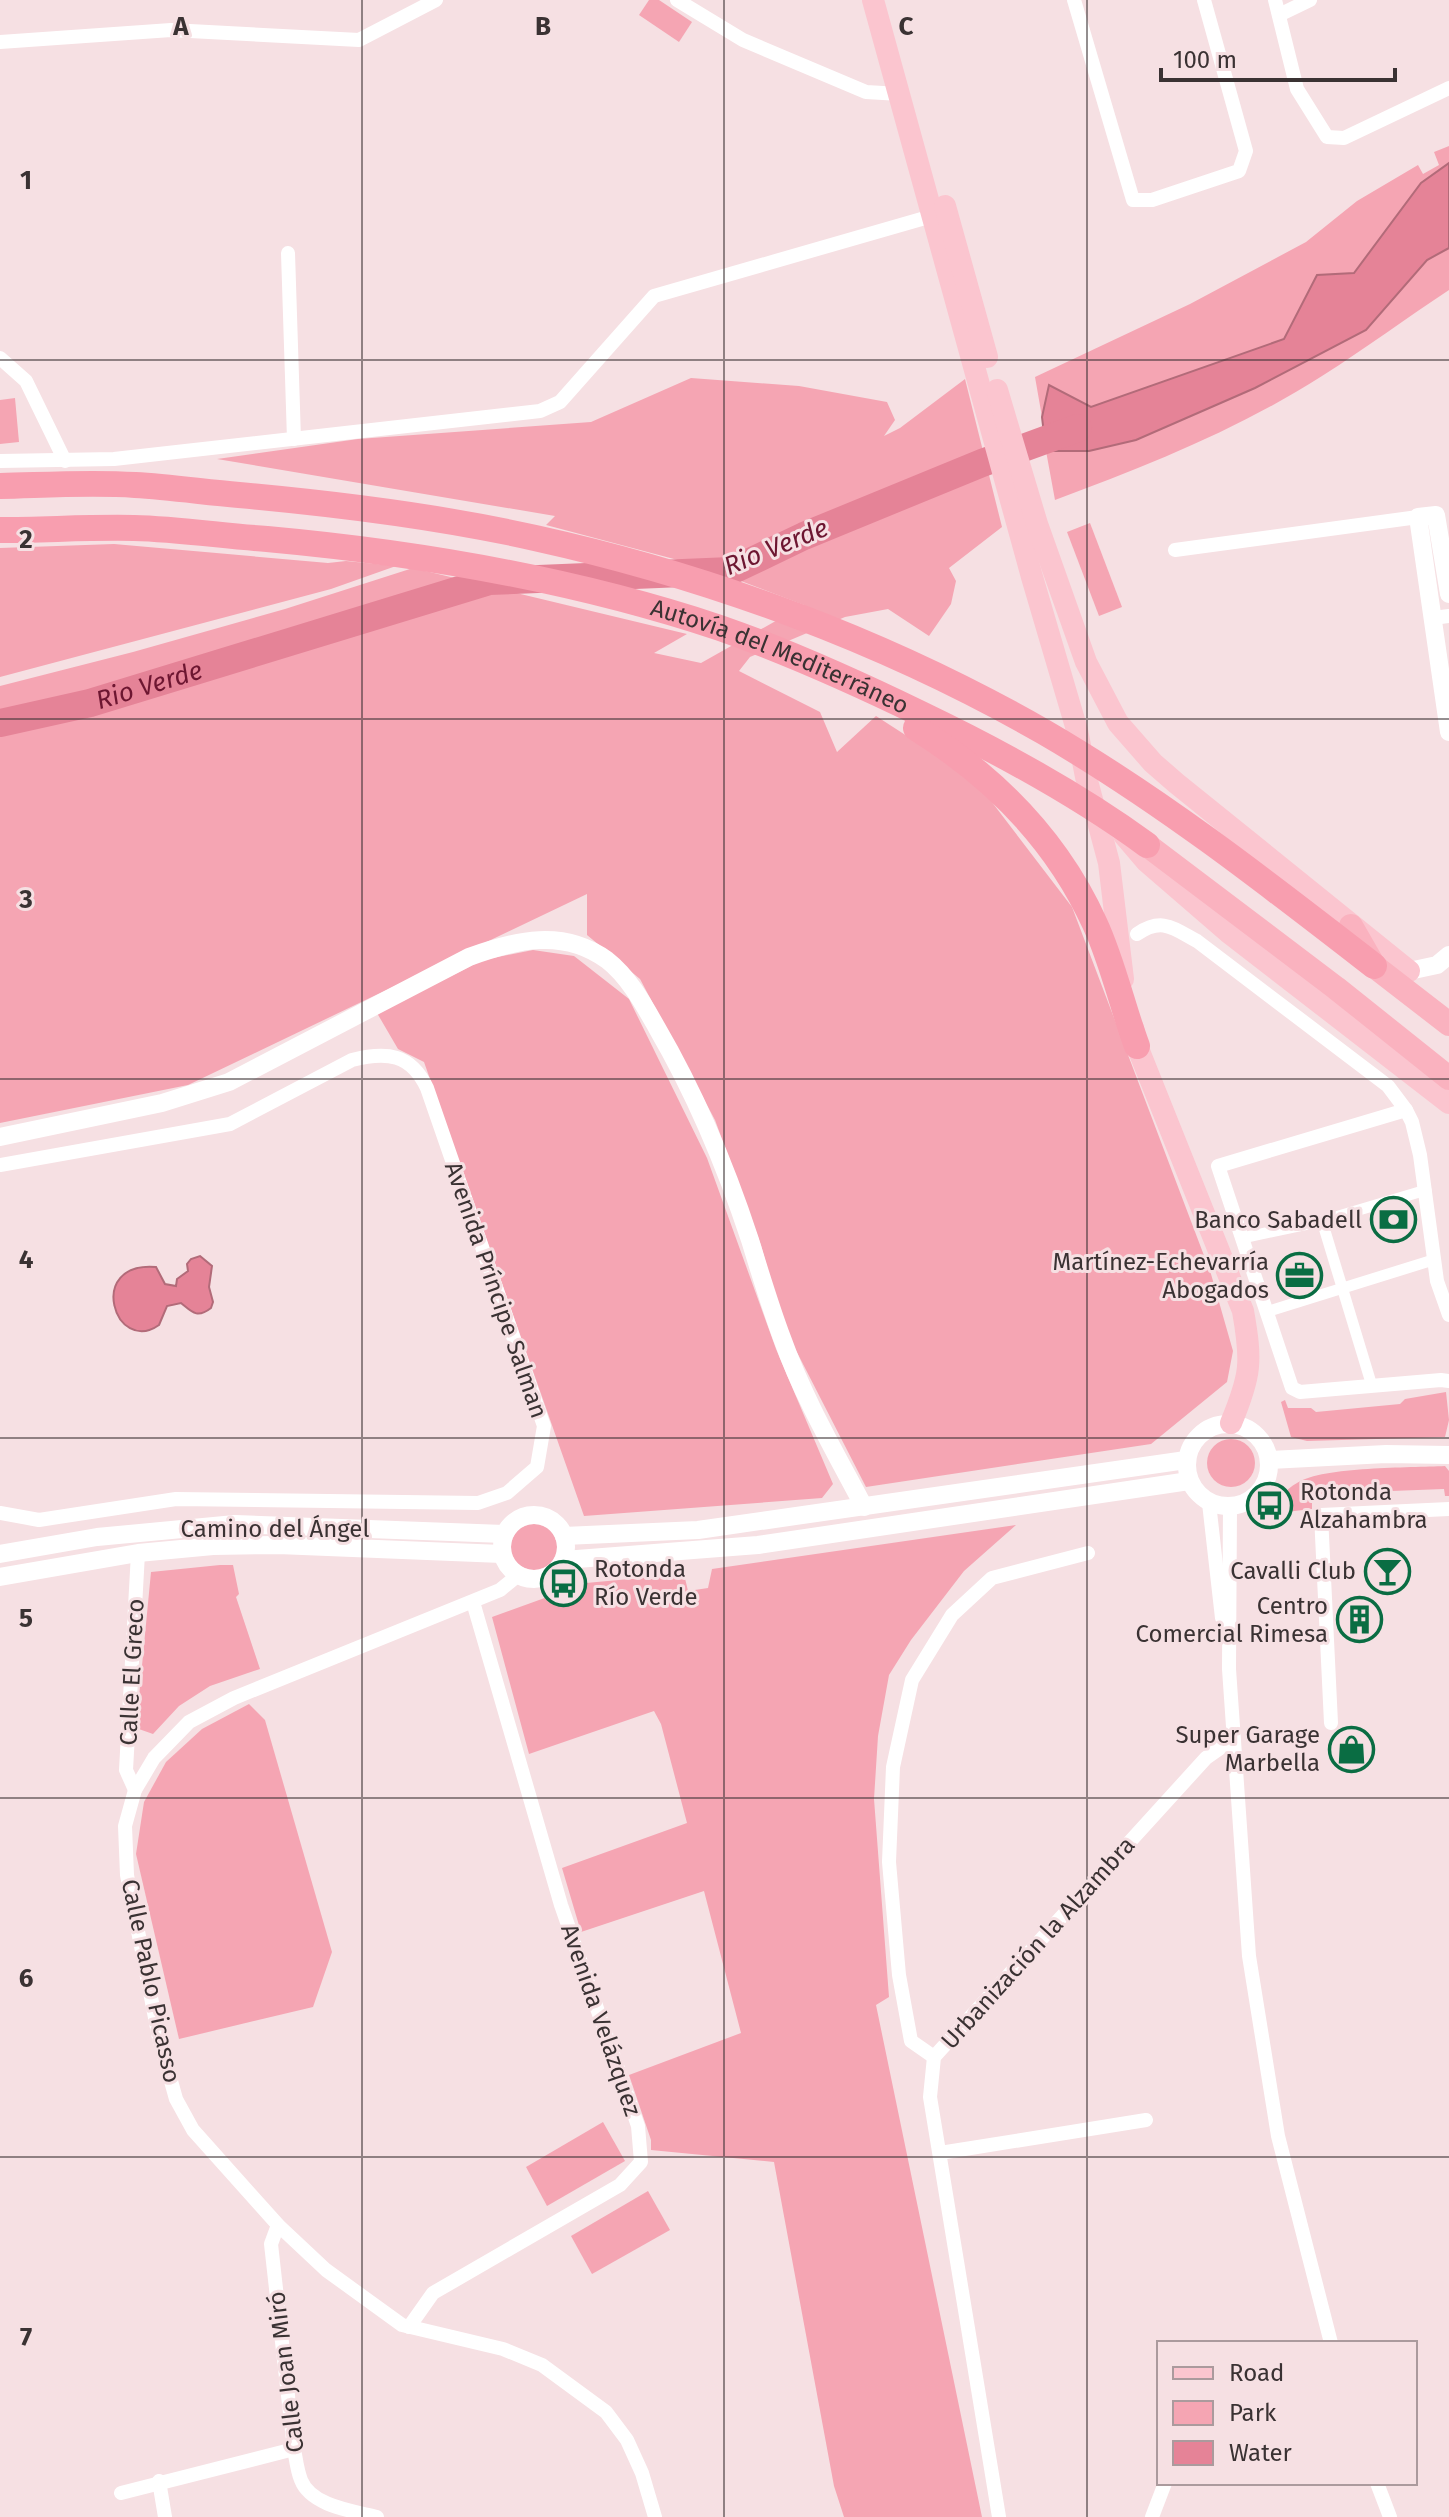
<svg xmlns="http://www.w3.org/2000/svg" width="1449" height="2517" font-family="'Fira Sans',sans-serif">
  <style>
    .green { fill: #f5a5b3 }
    .water { fill: #e58397; stroke: #b26b79; stroke-width: 2 }
    .lines { fill: none; stroke-linecap: round; stroke-linejoin: round }
    .river { stroke: #e58397; stroke-width: 28 }
    .pedestrian { stroke: #fff; stroke-width: 11 }
    .minor { stroke: #fff; stroke-width: 14 }
    .tertiary { stroke: #fff; stroke-width: 18 }
    .primary { stroke: #fbc5cf; stroke-width: 22 }
    .trunk { stroke: #fab2bf; stroke-width: 24 }
    .motorway { stroke: #f89eaf; stroke-width: 26 }
    .grid { fill: none; stroke: #3a3233; stroke-width: 2; stroke-opacity: 0.55 }
    .labels { text-anchor: middle; dominant-baseline: central; stroke-width: 6; stroke-linejoin: round; paint-order: stroke }
    .street-label { font-size: 24px; fill: #3a3233; stroke: #f6e0e3 }
    .poi-label { font-size: 24px; fill: #3a3233; stroke: #f6e0e3; text-anchor: end }
    .water-label { font-size: 26px; font-style: italic; fill: #6d1631; stroke: #f6e0e3 }
    .grid-label { font-size: 26px; text-anchor: middle; font-weight: bold; fill: #3a3233; stroke: #f6e0e3; stroke-width: 6; stroke-linejoin: round; paint-order: stroke }
  </style>
  <rect width="100%" height="100%" fill="#f6e0e3"/>
  <g class="green">
    <path d="M 649,0 L 659,0 L 692,22 L 679,42 L 639,15 Z"/>
    <path d="M 1449,146 L 1449,163 L 1421,183 L 1354,273 L 1317,275 L 1284,339 L 1091,407 L 1049,385 L 1042,417 L 1035,377 L 1190,304 L 1306,242 L 1357,201 L 1418,165 L 1423,174 L 1439,165 L 1434,152 Z"/>
    <path d="M 1449,248 L 1449,290 C 1406,318 1365,349 1322,376 C 1239,429 1147,466 1055,500 L 1046,451 L 1089,451 L 1366,330 L 1427,260 Z"/>
    <path d="M 691,378 L 799,386 L 887,402 L 895,420 L 884,436 L 900,428 L 965,379 L 1002,527 L 949,568 L 956,581 L 951,604 L 929,636 L 888,609 L 845,617 L 750,657 L 739,671 L 820,712 L 837,752 L 876,716 L 975,780 L 1072,907 L 1211,1274 L 1233,1351 L 1227,1382 L 1151,1444 L 866,1487 L 783,1325 L 761,1245 L 715,1120 L 640,979 L 587,935 L 587,894 L 188,1085 L 0,1123 L 0,686 L 133,652 L 285,609 L 413,568 L 687,634 L 654,653 L 701,663 L 804,605 L 704,567 L 546,525 L 555,516 L 217,459 L 358,439 L 591,422 Z"/>
    <path d="M 15,398 L 19,442 L 0,444 L 0,400 Z"/>
    <path d="M 1090,523 L 1122,607 L 1099,616 L 1067,532 Z"/>
    <path d="M 114,544 L 328,563 L 346,561 L 396,566 L 331,589 L 0,677 L 0,548 Z"/>
    <path d="M 533,950 L 574,956 L 629,999 L 707,1158 L 776,1349 L 833,1484 L 822,1498 L 584,1516 L 424,1062 L 398,1049 L 377,1013 L 483,960 Z"/>
    <path d="M 1446,1392 L 1449,1420 L 1445,1437 L 1307,1441 L 1291,1437 L 1281,1402 L 1285,1400 L 1288,1408 L 1311,1408 L 1316,1412 L 1400,1404 L 1405,1399 Z"/>
    <circle cx="1231" cy="1463" r="24"/>
    <path d="M 1445,1466 L 1449,1471 L 1449,1496 L 1445,1496 L 1444,1489 L 1312,1494 L 1312,1509 L 1267,1514 C 1276,1503 1284,1490 1297,1483 C 1324,1466 1410,1468 1445,1466 Z"/>
    <circle cx="534" cy="1547" r="23"/>
    <path d="M 1016,1525 L 964,1571 L 911,1640 L 889,1675 L 878,1736 L 874,1799 L 889,1997 L 876,2005 L 982,2517 L 844,2517 L 834,2486 L 774,2162 L 651,2150 L 651,2140 L 629,2075 L 741,2033 L 704,1891 L 581,1932 L 562,1868 L 687,1823 L 661,1724 L 654,1711 L 529,1754 L 492,1617 L 586,1583 L 684,1574 L 688,1591 L 708,1588 L 712,1569 Z"/>
    <path d="M 220,1565 L 233,1565 L 239,1594 L 236,1597 L 260,1669 L 210,1686 L 179,1706 L 153,1734 L 136,1728 L 151,1572 Z"/>
    <path d="M 249,1704 L 265,1720 L 332,1952 L 313,2007 L 179,2039 L 136,1854 L 144,1802 L 166,1762 L 202,1729 Z"/>
    <path d="M 603,2122 L 625,2161 L 547,2206 L 526,2167 Z"/>
    <path d="M 648,2191 L 670,2230 L 592,2274 L 571,2236 Z"/>
  </g>
  <g class="water">
    <path d="M 1449,163 L 1449,248 L 1427,260 L 1366,330 L 1255,388 L 1136,440 L 1089,451 L 1046,451 L 1042,417 L 1049,385 L 1091,407 L 1284,339 L 1317,275 L 1354,273 L 1421,183 Z"/>
    <path d="M 200,1256 L 212,1266 L 209,1287 L 213,1302 L 211,1308 C 197,1319 192,1312 181,1303 L 167,1306 L 159,1325 C 115,1356 85,1261 156,1267 L 165,1284 L 176,1286 L 177,1279 L 188,1271 L 187,1264 L 191,1259 Z"/>
  </g>
  <g class="lines">
    <path class="river" id="s1" d="M 0,723 L 90,703 L 489,581 L 731,571 L 804,536 L 982,463 L 1078,428"/>
    <g class="pedestrian">
      <path d="M 1322,1221 L 1372,1386"/>
      <path d="M 1242,1238 L 1322,1221 L 1426,1190"/>
      <path d="M 1266,1312 L 1433,1260"/>
    </g>
    <g class="minor">
      <path d="M 677,0 L 743,40 L 866,92 L 900,94"/>
      <path d="M 1074,0 L 1133,200 L 1152,200 L 1239,171 L 1246,151 L 1204,0"/>
      <path d="M 1275,0 L 1297,89 L 1327,137 L 1344,138 L 1449,88"/>
      <path d="M 1279,15 L 1310,0"/>
      <path d="M 0,42 L 171,30 L 359,40 L 436,0"/>
      <path d="M 288,253 L 294,439"/>
      <path d="M 0,358 L 26,381 L 65,461"/>
      <path d="M 0,461 L 114,459 L 540,411 L 560,402 L 654,296 L 932,216"/>
      <path d="M 1175,550 L 1418,517"/>
      <path d="M 1433,618 L 1449,616"/>
      <path d="M 1137,934 C 1162,917 1173,928 1197,941 L 1388,1086 L 1406,1110 L 1412,1122 L 1420,1155 L 1437,1281 L 1449,1315"/>
      <path d="M 1406,1110 L 1218,1166 L 1292,1388 L 1300,1392 L 1441,1380 L 1449,1381"/>
      <path d="M 0,1165 L 230,1124 L 352,1060 C 387,1051 411,1054 427,1088 L 544,1426 L 537,1467 L 507,1493 L 478,1503 L 176,1499 L 39,1520 L 0,1513"/>
      <path d="M 1209,1503 L 1222,1618"/>
      <path d="M 1230,1507 L 1229,1669 L 1249,1956 L 1278,2136 L 1331,2343"/>
      <path d="M 517,1576 L 500,1590 L 234,1698 L 189,1722 L 154,1758 L 135,1790 L 125,1826 L 127,1875 L 159,2038 L 176,2099 L 193,2130 L 278,2225 L 326,2270 L 402,2325 L 503,2349 L 542,2365 L 606,2412 L 627,2440 L 642,2473 L 655,2517"/>
      <path d="M 1331,1723 L 1321,1515 L 1449,1509"/>
      <path d="M 135,1790 L 126,1770 L 138,1553"/>
      <path d="M 934,2057 L 911,2041 L 899,1975 L 889,1862 L 893,1767 L 912,1680 L 952,1615 L 992,1578 L 1088,1553"/>
      <path d="M 940,2153 L 1146,2120"/>
      <path d="M 278,2225 L 271,2244 L 294,2449 C 296,2459 297,2470 301,2480 C 311,2506 353,2511 377,2517"/>
      <path d="M 409,2327 L 433,2293 L 620,2185 L 641,2162 L 638,2126 L 561,1905 L 473,1602"/>
      <path d="M 159,2481 L 165,2517"/>
      <path d="M 1377,2483 L 1390,2517"/>
      <path d="M 121,2493 L 294,2449"/>
      <path d="M 999,2517 L 930,2097 L 934,2057 L 1206,1758 L 1233,1739"/>
      <path d="M 1152,2517 L 1165,2483"/>
    </g>
    <g class="tertiary">
      <path d="M 1449,594 L 1436,515 L 1418,517 L 1449,732"/>
      <path d="M 1409,971 L 1437,965 L 1449,955"/>
      <path d="M 0,1137 L 162,1103 L 229,1082 L 469,957 C 516,940 563,928 607,960 C 629,977 644,1005 657,1028 C 696,1095 726,1167 750,1240 C 760,1273 770,1306 782,1338 C 803,1397 835,1452 864,1507"/>
      <circle cx="1228" cy="1465" r="41"/>
      <path d="M 1269,1460 L 1386,1454 L 1449,1455"/>
      <circle cx="534" cy="1547" r="32"/>
      <path d="M 564,1536 L 698,1530 L 1186,1460"/>
      <path d="M 0,1554 L 97,1537 L 235,1524 L 504,1534"/>
      <path d="M 564,1560 L 758,1545 L 1189,1481"/>
      <path d="M 0,1577 L 138,1553 L 213,1546 L 278,1545 L 502,1554"/>
    </g>
    <g class="primary">
      <path d="M 873,0 L 1032,577 L 1077,730 L 1086,777 L 1109,863 L 1123,979"/>
      <path d="M 945,206 L 987,357"/>
      <path d="M 997,390 L 1037,524 L 1086,662 L 1118,723 L 1153,763 L 1176,783 L 1409,971"/>
      <path d="M 1124,835 L 1147,862 L 1228,932 L 1449,1103"/>
      <path d="M 1133,1028 L 1137,1046 L 1243,1311 C 1252,1362 1251,1375 1231,1423"/>
    </g>
    <g class="trunk">
      <path d="M 1147,845 L 1336,988 L 1449,1078"/>
      <path d="M 1351,926 L 1374,966 L 1449,1024"/>
    </g>
    <g class="motorway">
      <path d="M 0,486 C 45,485 90,482 135,485 C 170,487 204,492 239,495 C 338,504 438,516 535,538 C 712,577 887,642 1044,732 C 1161,800 1267,883 1374,966"/>
      <path id="s2" d="M 0,530 C 45,530 89,527 134,528 C 178,529 223,536 267,539 C 421,553 573,579 720,628 C 789,652 855,682 921,714 C 1000,752 1076,793 1147,845"/>
      <path d="M 916,728 C 993,776 1057,840 1095,924 C 1113,963 1122,1006 1137,1046"/>
    </g>
  </g>
  <path class="grid" d="M 362,0 L 362,2517M 724,0 L 724,2517M 1087,0 L 1087,2517M 0,360 L 1449,360M 0,719 L 1449,719M 0,1079 L 1449,1079M 0,1438 L 1449,1438M 0,1798 L 1449,1798M 0,2157 L 1449,2157"/>
  <defs>
    <symbol id="bank-ring" viewBox="-11 -11 22 22"><circle r="9.5" fill="#f6e0e3" stroke="#0a6d43" stroke-width="1.5"/><path d="M-6-4H6V4H-6ZM0-2.3a2.3 2.3 0 1 0 0 4.6a2.3 2.3 0 1 0 0-4.6Z" fill="#0a6d43"/></symbol>
    <symbol id="office-ring" viewBox="-11 -11 22 22"><circle r="9.5" fill="#f6e0e3" stroke="#0a6d43" stroke-width="1.5"/><path d="M-6-3h4V-5.5h4V-3h4V5H-6ZM-1-4.5V-3h2v-1.5ZM-6 0V1H6V0Z" fill="#0a6d43"/></symbol>
    <symbol id="bus-ring" viewBox="-11 -11 22 22"><circle r="9.5" fill="#f6e0e3" stroke="#0a6d43" stroke-width="1.5"/><path d="M-5-6H5V4H4V6H2V4H-2V6H-4V4H-5ZM-3.5-4V0h7V-4ZM-3.5 1.2v1.5H-2V1.2ZM2 1.2v1.5H3.5V1.2Z" fill="#0a6d43"/></symbol>
    <symbol id="bar-ring" viewBox="-11 -11 22 22"><circle r="9.5" fill="#f6e0e3" stroke="#0a6d43" stroke-width="1.5"/><path d="M-6-5H6L.8 .8V4.5H3.5V6h-7V4.5H-.8V.8Z" fill="#0a6d43"/></symbol>
    <symbol id="building-ring" viewBox="-11 -11 22 22"><circle r="9.5" fill="#f6e0e3" stroke="#0a6d43" stroke-width="1.5"/><path d="M-4-6H4V6H1V3H-1V6H-4ZM-2.5-4.3h1.7v1.8h-1.7ZM.8-4.3h1.7v1.8H.8ZM-2.5-1h1.7V.8h-1.7ZM.8-1h1.7V.8H.8Z" fill="#0a6d43"/></symbol>
    <symbol id="shop-ring" viewBox="-11 -11 22 22"><circle r="9.5" fill="#f6e0e3" stroke="#0a6d43" stroke-width="1.5"/><path d="M-5-2.5h2.3a2.7 3.5 0 0 1 5.4 0H5L5.5 6h-11ZM-1.5-2.5h3a1.5 2.3 0 0 0-3 0Z" fill="#0a6d43"/></symbol>
  </defs>
  <g fill-rule="evenodd">
    <use href="#bank-ring" x="1368" y="1194" width="51" height="51"/>
    <use href="#office-ring" x="1274" y="1250" width="51" height="51"/>
    <use href="#bus-ring" x="1244" y="1480" width="51" height="51"/>
    <use href="#bar-ring" x="1362" y="1546" width="51" height="51"/>
    <use href="#bus-ring" x="538" y="1558" width="51" height="51"/>
    <use href="#building-ring" x="1334" y="1594" width="51" height="51"/>
    <use href="#shop-ring" x="1326" y="1724" width="51" height="51"/>
  </g>
  <g class="labels">
    <g class="street-label">
      <text stroke="none"><textPath href="#s2" startOffset="796">Autovía del Mediterráneo</textPath></text>
      <text transform="translate(496 1290) rotate(71)">Avenida Príncipe Salman</text>
      <text x="275" y="1529">Camino del Ángel</text>
      <text transform="translate(132 1672) rotate(-87)">Calle El Greco</text>
      <text transform="translate(1038 1943) rotate(-48)">Urbanización la Alzambra</text>
      <text transform="translate(151 1981) rotate(78)">Calle Pablo Picasso</text>
      <text transform="translate(601 2020) rotate(71)">Avenida Velázquez</text>
      <text transform="translate(286 2372) rotate(-97)">Calle Joan Miró</text>
    </g>
    <g class="poi-label">
      <text x="1362" y="1220">Banco Sabadell</text>
      <text x="1269" y="1262">Martínez-Echevarría<tspan x="1269" dy="28">Abogados</tspan></text>
      <text x="1300" y="1492" text-anchor="start">Rotonda<tspan x="1300" dy="28">Alzahambra</tspan></text>
      <text x="594" y="1569" text-anchor="start">Rotonda<tspan x="594" dy="28">Río Verde</tspan></text>
      <text x="1356" y="1571">Cavalli Club</text>
      <text x="1328" y="1606">Centro<tspan x="1328" dy="28">Comercial Rimesa</tspan></text>
      <text x="1320" y="1735">Super Garage<tspan x="1320" dy="28">Marbella</tspan></text>
    </g>
    <g class="water-label">
      <text transform="translate(776 547) rotate(-22)">Rio Verde</text>
      <text stroke="none"><textPath href="#s1" startOffset="154">Rio Verde</textPath></text>
    </g>
  </g>
  <g class="grid-label">
    <text x="181" y="35">A</text>
    <text x="543" y="35">B</text>
    <text x="906" y="35">C</text>
    <text x="26" y="189">1</text>
    <text x="26" y="548">2</text>
    <text x="26" y="908">3</text>
    <text x="26" y="1268">4</text>
    <text x="26" y="1627">5</text>
    <text x="26" y="1987">6</text>
    <text x="26" y="2346">7</text>
  </g>
  <rect x="1157" y="2341" width="260" height="144" fill="#f6e0e3" stroke="#ab9a9d" stroke-width="2"/>
  <rect x="1173" y="2367" width="40" height="12" fill="#fbc5cf" stroke="#ab9a9d" stroke-width="2"/>
  <text x="1229" y="2381" font-size="24" fill="#3a3233">Road</text>
  <rect x="1173" y="2401" width="40" height="24" fill="#f5a5b3" stroke="#ab9a9d" stroke-width="2"/>
  <text x="1229" y="2421" font-size="24" fill="#3a3233">Park</text>
  <rect x="1173" y="2441" width="40" height="24" fill="#e58397" stroke="#ab9a9d" stroke-width="2"/>
  <text x="1229" y="2461" font-size="24" fill="#3a3233">Water</text>
  <path d="M1161 68v12h234v-12" fill="none" stroke="#3a3233" stroke-width="4"/>
  <text x="1173" y="68" font-size="24" fill="#3a3233" stroke="#f6e0e3" stroke-width="6" paint-order="stroke">100 m</text>
</svg>
